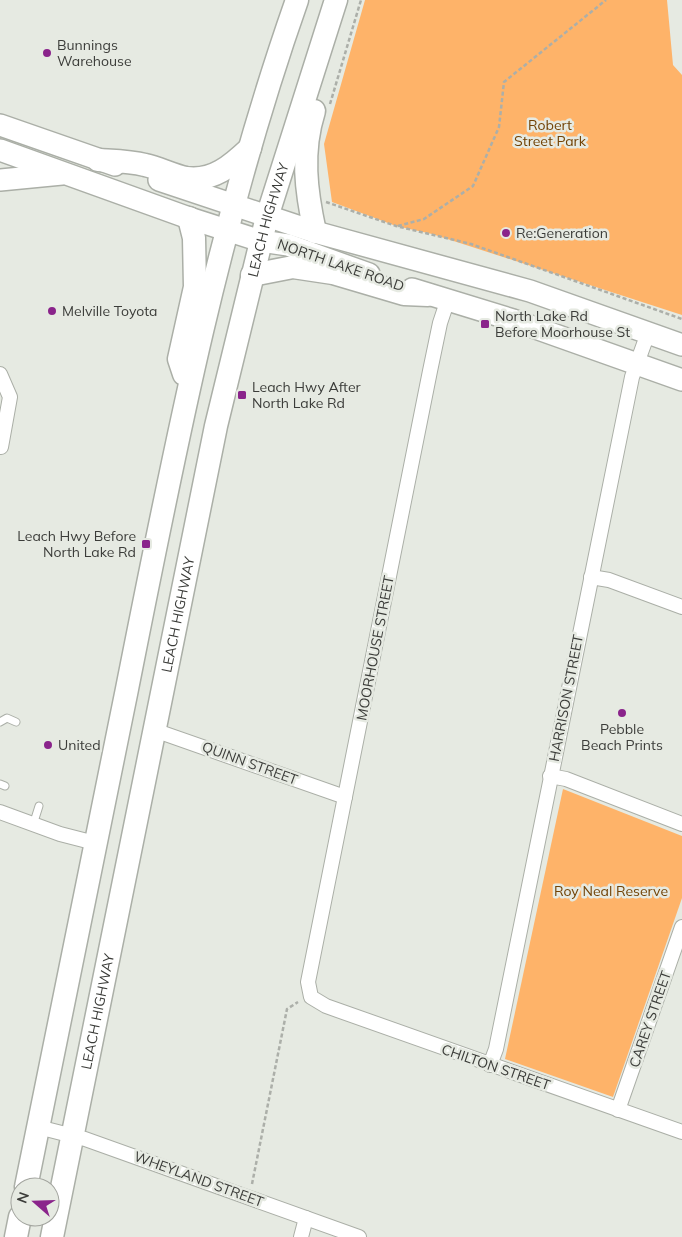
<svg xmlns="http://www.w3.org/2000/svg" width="682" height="1237" font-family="Mulish,sans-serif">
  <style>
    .green { fill: #feb369 }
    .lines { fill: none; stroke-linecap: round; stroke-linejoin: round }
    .service-casing { stroke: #abafa7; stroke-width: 9 }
    .minor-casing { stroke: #abafa7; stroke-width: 16 }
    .primary-casing { stroke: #abafa7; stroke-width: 24 }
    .trunk-casing { stroke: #abafa7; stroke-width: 25 }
    .path { stroke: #acafa9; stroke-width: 2.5; stroke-dasharray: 4 2.5; stroke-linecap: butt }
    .service { stroke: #fff; stroke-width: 7 }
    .minor { stroke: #fff; stroke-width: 14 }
    .primary { stroke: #fff; stroke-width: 21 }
    .trunk { stroke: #fff; stroke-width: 22 }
    .poi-dot { fill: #8a248b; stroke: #e6eae2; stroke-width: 2 }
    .labels { text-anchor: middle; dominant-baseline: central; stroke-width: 5; stroke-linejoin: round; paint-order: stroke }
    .poi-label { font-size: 14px; fill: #3b3c39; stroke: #e6eae2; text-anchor: start }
    .park-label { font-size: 14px; fill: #714205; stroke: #e6eae2 }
    .street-label { font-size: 14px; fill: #3b3c39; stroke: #e6eae2 }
  </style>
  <rect width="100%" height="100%" fill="#e6eae2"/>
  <g class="green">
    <path d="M 365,0 L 667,0 L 673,65 L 682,75 L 682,315 L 432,234 L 396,226 L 332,202 L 324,144 Z"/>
    <path d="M 563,789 L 682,836 L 682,898 L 613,1097 L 505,1059 Z"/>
  </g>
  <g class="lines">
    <defs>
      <g id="service">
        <path d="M 0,722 L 7,718 L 16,722"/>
        <path d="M 0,784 L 5,786"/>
        <path d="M 33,825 L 39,806"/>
      </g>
      <g id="minor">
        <path d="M 448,299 L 440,323 L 430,371 L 308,982 L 311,997 L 326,1006 L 682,1132"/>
        <path d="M 0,374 L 10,397 L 1,447"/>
        <path d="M 591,577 L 609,580 L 682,607"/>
        <path d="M 154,730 L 345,797"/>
        <path d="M 550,776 L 566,779 L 682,824"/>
        <path d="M 0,812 L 60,834 L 95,843"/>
        <path d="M 490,1065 L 496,1049 L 632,377 L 648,333"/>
        <path d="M 618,1110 L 682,927"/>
        <path d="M 38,1127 L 85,1139 L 359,1237"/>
        <path d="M 301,1237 L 306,1218"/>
      </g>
      <g id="primary">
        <path d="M 0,125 L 115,165"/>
        <path d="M 0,150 L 189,218 L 261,241 L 288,245 L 369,274"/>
        <path d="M 0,180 L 62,174"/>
        <path d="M 159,180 L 315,232 L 530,291 L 682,345"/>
        <path d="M 412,289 L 513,320 L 682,380"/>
      </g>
      <g id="trunk">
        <path d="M 314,111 C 301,152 306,191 315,232"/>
        <path d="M 98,160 C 114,161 130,161 145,165 C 159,168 172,175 186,178 C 213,182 232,165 250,148"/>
        <path d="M 252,275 L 293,267 L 333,273 L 404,294 L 428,295"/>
        <path d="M 184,374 L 179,359 L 195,287 L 194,238 L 189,218"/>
        <path d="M 26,1187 C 60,1021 94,855 127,689 C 173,457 218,224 297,0"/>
        <path d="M 16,1237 L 20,1217"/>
        <path id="s1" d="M 52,1237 L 216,426 L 267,217 L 336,0"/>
      </g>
    </defs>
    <use href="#service" class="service-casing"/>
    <use href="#minor" class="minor-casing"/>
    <use href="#primary" class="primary-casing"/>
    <use href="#trunk" class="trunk-casing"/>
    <g class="path">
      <path d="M 330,104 L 361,0"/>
      <path d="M 326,202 L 396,226 L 471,244 L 682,319"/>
      <path d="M 398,226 L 424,219 L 473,186 L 499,127 L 504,82 L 606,0"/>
      <path d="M 252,1184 L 287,1009 L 298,1002"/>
    </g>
    <use href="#service" class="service"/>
    <use href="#minor" class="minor"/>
    <use href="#primary" class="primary"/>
    <use href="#trunk" class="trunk"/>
  </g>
  <g class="poi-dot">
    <circle cx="47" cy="53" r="5"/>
    <circle cx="506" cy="233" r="5"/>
    <circle cx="52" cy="311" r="5"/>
    <rect x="480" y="319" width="10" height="10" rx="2.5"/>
    <rect x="237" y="390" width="10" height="10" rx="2.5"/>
    <rect x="141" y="539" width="10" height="10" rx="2.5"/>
    <circle cx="622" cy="713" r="5"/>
    <circle cx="48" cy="745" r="5"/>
  </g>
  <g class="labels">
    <g class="poi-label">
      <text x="57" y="45">Bunnings<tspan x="57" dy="16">Warehouse</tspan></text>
      <text x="516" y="233">Re:Generation</text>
      <text x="62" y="311">Melville Toyota</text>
      <text x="495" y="316">North Lake Rd<tspan x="495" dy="16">Before Moorhouse St</tspan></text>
      <text x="252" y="387">Leach Hwy After<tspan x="252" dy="16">North Lake Rd</tspan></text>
      <text x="136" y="536" text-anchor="end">Leach Hwy Before<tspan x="136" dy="16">North Lake Rd</tspan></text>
      <text x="622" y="729" text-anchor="middle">Pebble<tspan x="622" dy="16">Beach Prints</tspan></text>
      <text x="58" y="745">United</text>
    </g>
    <g class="park-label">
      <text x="550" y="125">Robert<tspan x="550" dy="16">Street Park</tspan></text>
      <text x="611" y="891">Roy Neal Reserve</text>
    </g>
    <g class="street-label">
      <text stroke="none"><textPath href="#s1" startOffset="1040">LEACH HIGHWAY</textPath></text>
      <text transform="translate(341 265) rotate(19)">NORTH LAKE ROAD</text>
      <text stroke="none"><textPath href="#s1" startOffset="635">LEACH HIGHWAY</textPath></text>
      <text transform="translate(375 648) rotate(-79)">MOORHOUSE STREET</text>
      <text transform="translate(566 698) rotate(-79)">HARRISON STREET</text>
      <text transform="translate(250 763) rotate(20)">QUINN STREET</text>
      <text stroke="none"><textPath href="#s1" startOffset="230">LEACH HIGHWAY</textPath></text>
      <text transform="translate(650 1019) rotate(-71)">CAREY STREET</text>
      <text transform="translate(496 1067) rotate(19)">CHILTON STREET</text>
      <text transform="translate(199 1179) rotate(20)">WHEYLAND STREET</text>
    </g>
  </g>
  <g transform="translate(35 1202) rotate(290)"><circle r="24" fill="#e6eae2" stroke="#a2a49e"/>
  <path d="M0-4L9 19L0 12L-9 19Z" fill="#8a248b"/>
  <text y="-8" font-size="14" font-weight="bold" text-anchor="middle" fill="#3b3c39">N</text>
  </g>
</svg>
